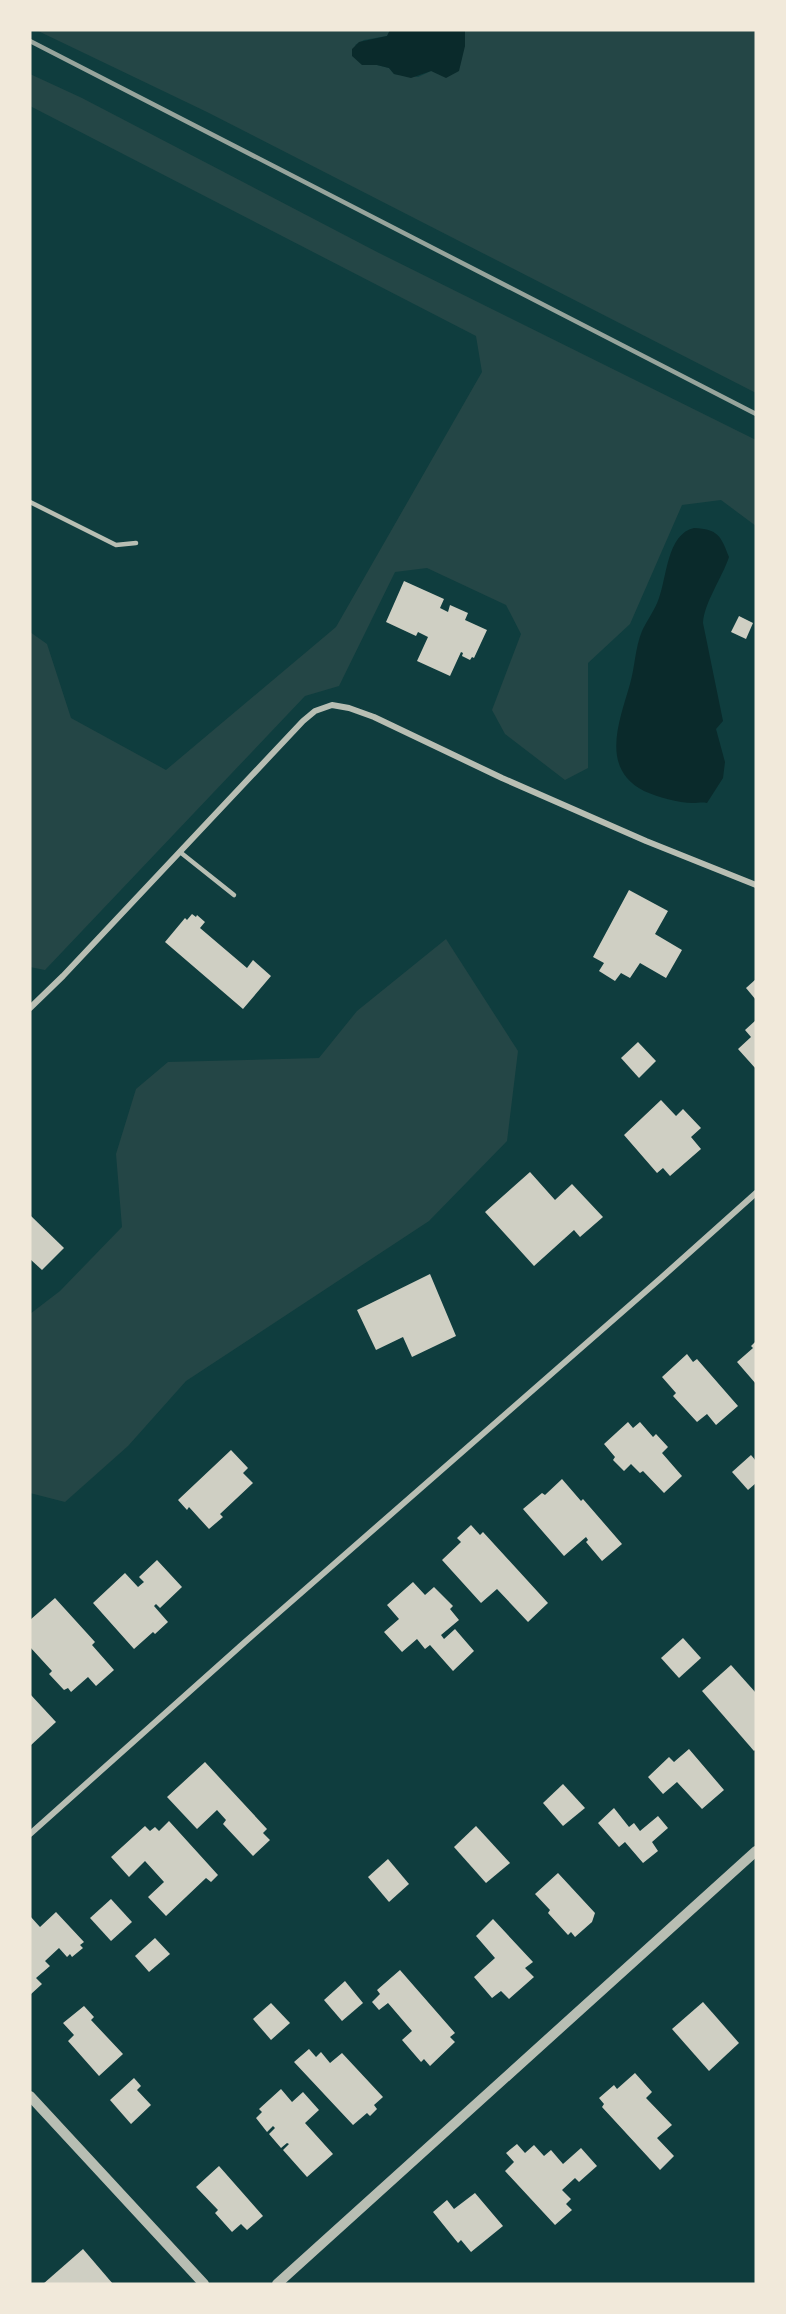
<svg xmlns="http://www.w3.org/2000/svg" width="786" height="2314" font-family="'Zilla Slab',serif">
  <style>
    .green { fill: #244646 }
    .water { fill: #0a2a2b }
    .building { fill: #cfcfc3 }
    .lines { fill: none; stroke-linecap: round; stroke-linejoin: round }
    .service { stroke: #b8beb3; stroke-width: 4.5 }
    .minor { stroke: #b8beb3; stroke-width: 6 }
    .tertiary { stroke: #b8beb3; stroke-width: 10 }
    .rail { stroke: #97a49c; stroke-width: 4.5 }
  </style>
  <rect width="100%" height="100%" fill="#0f3d3e"/>
  <g class="green">
    <path d="M 36,30 L 390,30 L 387,36 L 364,40 L 355,45 L 377,65 L 389,68 L 394,74 L 418,77 L 431,71 L 465,46 L 465,30 L 756,30 L 756,393 L 207,112 Z"/>
    <path d="M 30,74 L 82,98 L 379,253 L 756,440 L 756,526 L 721,500 L 682,505 L 630,624 L 588,663 L 588,768 L 565,780 L 505,734 L 492,710 L 521,634 L 506,605 L 427,568 L 395,572 L 339,686 L 305,696 L 45,970 L 30,967 L 30,632 L 47,644 L 71,718 L 166,770 L 336,627 L 482,372 L 476,336 L 30,106 Z"/>
    <path d="M 446,939 L 518,1051 L 507,1141 L 429,1221 L 186,1381 L 128,1446 L 65,1502 L 30,1493 L 30,1314 L 60,1291 L 122,1227 L 116,1154 L 136,1089 L 168,1062 L 319,1058 L 357,1011 Z"/>
  </g>
  <g class="water">
    <path d="M 390,30 L 465,30 L 465,46 L 459,71 L 446,78 L 431,71 L 411,78 L 394,74 L 389,68 L 377,65 L 362,65 L 352,56 L 352,49 L 359,42 L 387,36 Z"/>
    <path d="M 694,528 C 718,529 721,536 729,557 C 722,578 704,603 703,623 L 723,721 L 716,729 L 725,762 L 723,778 L 707,803 C 702,802 698,803 693,803 C 678,803 658,797 644,791 C 599,768 620,720 630,684 C 635,667 635,648 642,631 C 647,620 655,610 659,598 C 667,577 667,534 694,528 Z"/>
  </g>
  <g class="building">
    <path d="M 404,581 L 444,599 L 440,608 L 448,612 L 450,605 L 468,613 L 465,620 L 487,630 L 474,658 L 472,657 L 470,660 L 462,656 L 463,653 L 461,652 L 450,676 L 417,661 L 428,637 L 418,632 L 416,636 L 386,622 Z"/>
    <path d="M 739,616 L 753,623 L 746,639 L 731,632 Z"/>
    <path d="M 629,890 L 668,911 L 655,934 L 682,950 L 666,978 L 640,963 L 630,978 L 621,973 L 615,981 L 599,971 L 604,963 L 593,957 Z"/>
    <path d="M 192,914 L 196,917 L 197,915 L 205,922 L 200,928 L 247,968 L 253,960 L 271,976 L 243,1009 L 165,942 L 185,918 L 187,920 Z"/>
    <path d="M 756,979 L 756,1000 L 746,988 Z"/>
    <path d="M 756,1020 L 756,1069 L 738,1049 L 751,1037 L 745,1030 Z"/>
    <path d="M 638,1042 L 656,1061 L 639,1078 L 621,1058 Z"/>
    <path d="M 661,1100 L 676,1116 L 683,1109 L 701,1128 L 691,1137 L 701,1149 L 670,1176 L 663,1168 L 657,1173 L 624,1135 Z"/>
    <path d="M 530,1172 L 555,1200 L 572,1184 L 603,1217 L 580,1237 L 574,1230 L 534,1266 L 485,1212 Z"/>
    <path d="M 30,1215 L 64,1248 L 42,1270 L 30,1259 Z"/>
    <path d="M 430,1274 L 456,1336 L 412,1357 L 403,1337 L 376,1350 L 357,1310 Z"/>
    <path d="M 756,1341 L 756,1384 L 737,1362 L 753,1348 L 751,1346 Z"/>
    <path d="M 687,1354 L 693,1362 L 697,1359 L 738,1406 L 716,1425 L 707,1414 L 697,1422 L 673,1396 L 676,1393 L 662,1377 Z"/>
    <path d="M 628,1422 L 633,1428 L 640,1422 L 653,1437 L 656,1434 L 668,1447 L 662,1453 L 682,1476 L 664,1493 L 643,1471 L 640,1473 L 631,1464 L 624,1471 L 613,1460 L 615,1457 L 604,1444 Z"/>
    <path d="M 231,1450 L 248,1468 L 243,1473 L 253,1483 L 220,1514 L 223,1517 L 209,1529 L 189,1507 L 187,1510 L 178,1500 Z"/>
    <path d="M 751,1455 L 756,1461 L 756,1483 L 748,1490 L 732,1472 Z"/>
    <path d="M 562,1479 L 581,1501 L 583,1499 L 622,1544 L 602,1561 L 586,1542 L 588,1540 L 586,1537 L 564,1556 L 523,1509 L 542,1493 L 545,1495 Z"/>
    <path d="M 471,1525 L 480,1535 L 483,1532 L 548,1603 L 528,1622 L 497,1589 L 481,1603 L 442,1560 L 461,1542 L 457,1538 Z"/>
    <path d="M 157,1560 L 182,1587 L 160,1608 L 156,1604 L 154,1606 L 168,1622 L 155,1634 L 153,1632 L 134,1649 L 93,1603 L 125,1573 L 138,1587 L 144,1582 L 139,1577 Z"/>
    <path d="M 413,1582 L 425,1595 L 434,1587 L 453,1606 L 450,1609 L 459,1620 L 441,1635 L 444,1639 L 455,1629 L 474,1651 L 453,1671 L 430,1645 L 425,1649 L 417,1639 L 402,1652 L 384,1632 L 399,1619 L 387,1605 Z"/>
    <path d="M 55,1598 L 95,1642 L 92,1645 L 114,1670 L 96,1686 L 88,1677 L 71,1692 L 68,1688 L 64,1690 L 49,1674 L 52,1671 L 30,1647 L 30,1620 Z"/>
    <path d="M 683,1638 L 701,1658 L 679,1678 L 661,1658 Z"/>
    <path d="M 731,1665 L 756,1693 L 756,1749 L 754,1751 L 702,1691 Z"/>
    <path d="M 30,1694 L 56,1722 L 30,1746 Z"/>
    <path d="M 689,1749 L 724,1790 L 702,1809 L 677,1782 L 663,1794 L 648,1777 L 669,1757 L 674,1762 Z"/>
    <path d="M 205,1762 L 267,1829 L 263,1833 L 270,1840 L 253,1856 L 223,1824 L 226,1820 L 217,1810 L 197,1829 L 167,1797 Z"/>
    <path d="M 563,1784 L 585,1808 L 563,1826 L 543,1803 Z"/>
    <path d="M 614,1808 L 629,1827 L 634,1823 L 640,1831 L 658,1816 L 668,1828 L 652,1842 L 658,1851 L 643,1863 L 625,1842 L 619,1847 L 598,1823 Z"/>
    <path d="M 169,1821 L 218,1875 L 211,1882 L 206,1878 L 166,1916 L 148,1897 L 164,1882 L 145,1861 L 129,1877 L 111,1857 L 145,1826 L 150,1831 L 155,1827 L 159,1831 Z"/>
    <path d="M 476,1826 L 510,1863 L 486,1883 L 454,1847 Z"/>
    <path d="M 388,1859 L 409,1884 L 389,1902 L 368,1877 Z"/>
    <path d="M 558,1873 L 595,1913 L 592,1922 L 575,1937 L 571,1932 L 568,1935 L 548,1913 L 550,1910 L 535,1894 Z"/>
    <path d="M 111,1899 L 132,1922 L 111,1941 L 90,1918 Z"/>
    <path d="M 56,1912 L 84,1942 L 80,1945 L 83,1948 L 72,1957 L 70,1954 L 67,1957 L 59,1948 L 45,1961 L 50,1966 L 36,1978 L 42,1984 L 30,1995 L 30,1916 L 40,1927 Z"/>
    <path d="M 493,1919 L 533,1962 L 525,1968 L 534,1977 L 509,1999 L 501,1991 L 492,1998 L 474,1977 L 495,1958 L 476,1936 Z"/>
    <path d="M 155,1938 L 170,1954 L 149,1972 L 135,1956 Z"/>
    <path d="M 400,1970 L 455,2033 L 450,2037 L 455,2042 L 430,2066 L 424,2059 L 421,2062 L 402,2040 L 412,2031 L 388,2003 L 379,2010 L 372,2002 L 380,1994 L 377,1990 Z"/>
    <path d="M 345,1981 L 363,2003 L 342,2021 L 324,2000 Z"/>
    <path d="M 703,2002 L 739,2043 L 709,2071 L 672,2029 Z"/>
    <path d="M 271,2003 L 290,2023 L 271,2040 L 253,2019 Z"/>
    <path d="M 84,2006 L 94,2017 L 91,2020 L 123,2054 L 99,2076 L 68,2041 L 74,2035 L 63,2023 Z"/>
    <path d="M 309,2049 L 316,2057 L 321,2052 L 330,2063 L 342,2053 L 383,2097 L 374,2105 L 377,2109 L 370,2116 L 367,2113 L 353,2125 L 294,2062 Z"/>
    <path d="M 635,2073 L 652,2092 L 646,2098 L 672,2125 L 657,2138 L 674,2156 L 660,2170 L 602,2107 L 604,2104 L 599,2098 L 614,2085 L 617,2089 Z"/>
    <path d="M 134,2078 L 141,2086 L 137,2090 L 151,2105 L 131,2124 L 110,2100 Z"/>
    <path d="M 281,2089 L 292,2102 L 303,2092 L 319,2110 L 305,2123 L 333,2154 L 307,2177 L 283,2150 L 289,2144 L 287,2143 L 281,2148 L 269,2134 L 275,2128 L 273,2126 L 267,2132 L 256,2118 L 262,2112 L 259,2109 Z"/>
    <path d="M 517,2144 L 525,2153 L 534,2145 L 544,2156 L 551,2150 L 563,2164 L 581,2148 L 597,2166 L 579,2182 L 575,2178 L 562,2190 L 571,2199 L 566,2204 L 572,2210 L 555,2225 L 505,2171 L 514,2162 L 506,2153 Z"/>
    <path d="M 219,2166 L 263,2216 L 247,2230 L 241,2224 L 232,2232 L 215,2213 L 218,2210 L 196,2187 Z"/>
    <path d="M 475,2193 L 503,2226 L 471,2252 L 461,2240 L 458,2243 L 433,2212 L 447,2200 L 454,2209 Z"/>
    <path d="M 83,2249 L 113,2284 L 43,2284 Z"/>
  </g>
  <g class="lines">
    <g class="service">
      <path d="M 30,502 L 116,545 L 136,543"/>
      <path d="M 180,852 L 234,895"/>
    </g>
    <g class="minor">
      <path d="M 30,1008 L 63,976 L 303,721 L 315,711 L 332,705 L 349,708 L 374,717 L 502,778 L 646,841 L 756,885"/>
      <path d="M 30,1834 L 245,1642 L 661,1278 L 756,1193"/>
    </g>
    <g class="tertiary">
      <path d="M 30,2096 L 204,2284"/>
      <path d="M 277,2284 L 756,1851"/>
    </g>
    <path class="rail" d="M 30,41 L 756,414"/>
  </g>
  <rect width="786" height="2314" fill="none" stroke="#f1e9da" stroke-width="63"/>
</svg>
